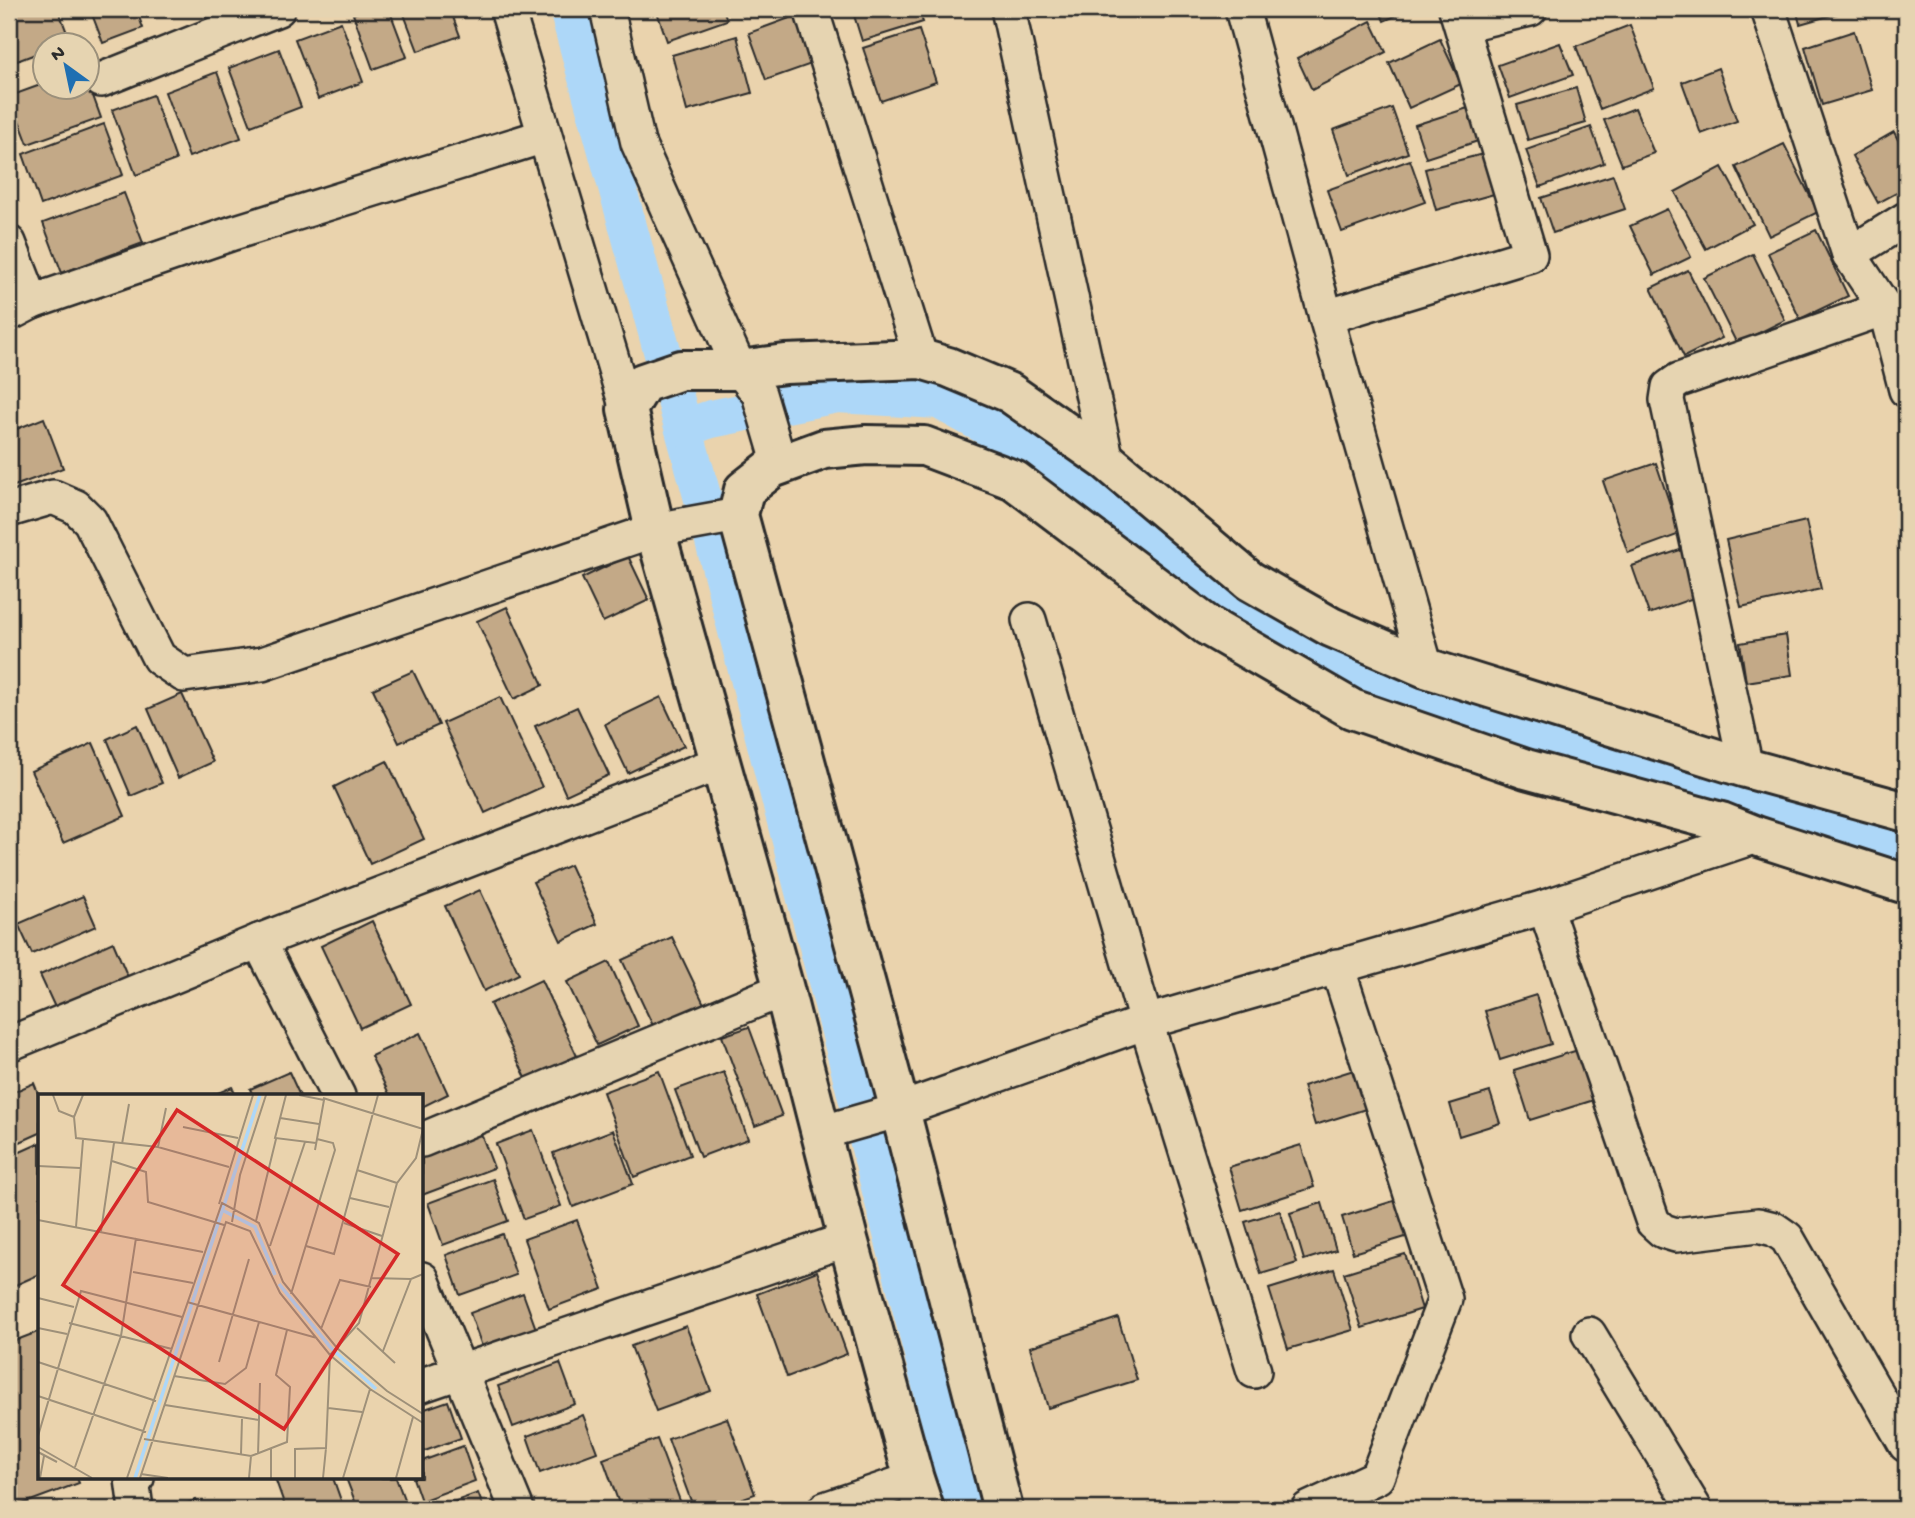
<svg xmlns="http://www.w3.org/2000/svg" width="1915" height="1518" font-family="'Gochi Hand',sans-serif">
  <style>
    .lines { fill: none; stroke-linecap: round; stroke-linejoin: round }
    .canal { stroke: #add7f8; stroke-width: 38 }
    .building { fill: #c3a987; stroke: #2b2b2b; stroke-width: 2 }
    .minor-casing { stroke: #2b2b2b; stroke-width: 38 }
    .primary-casing { stroke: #2b2b2b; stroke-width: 44 }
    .minor { stroke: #e6d4b1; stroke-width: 33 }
    .primary { stroke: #e6d4b1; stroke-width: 38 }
    .inset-river { fill: none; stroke: #add7f8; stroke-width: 3.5 }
    .inset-road { fill: none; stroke: #9e9079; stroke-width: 2 }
    .view { fill: #d62828; fill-opacity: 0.15; stroke: #d62828; stroke-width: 3.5 }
    .inset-edge { fill: none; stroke: #2b2b2b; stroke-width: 3.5 }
  </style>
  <rect width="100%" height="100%" fill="#ead3ad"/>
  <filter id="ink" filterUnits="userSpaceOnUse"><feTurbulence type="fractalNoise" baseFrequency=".0143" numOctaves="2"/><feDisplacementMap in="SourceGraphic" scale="14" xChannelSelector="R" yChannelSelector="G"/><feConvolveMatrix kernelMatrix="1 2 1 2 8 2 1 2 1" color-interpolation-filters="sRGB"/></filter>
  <g filter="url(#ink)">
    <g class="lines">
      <g class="canal">
        <path d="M 568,9 L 703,499 L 963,1509"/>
        <path d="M 684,428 L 711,419 L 837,394 L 939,400 L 1043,457 L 1231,605 L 1330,670 L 1462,713 L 1885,842 L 1906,847"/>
      </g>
    </g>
    <g class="building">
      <path d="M 9,9 L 58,9 L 70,41 L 58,46 L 46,46 L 46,50 L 9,64 Z"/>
      <path d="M 90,9 L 136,9 L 143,28 L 103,43 Z"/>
      <path d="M 366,9 L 389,9 L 407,57 L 373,69 L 353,14 Z"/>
      <path d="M 402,9 L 450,9 L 460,36 L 418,51 Z"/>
      <path d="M 656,9 L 723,9 L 727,20 L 667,41 Z"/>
      <path d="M 743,9 L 769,9 L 745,15 Z"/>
      <path d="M 852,9 L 918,9 L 923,22 L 862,41 Z"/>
      <path d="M 1379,9 L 1411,9 L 1384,21 Z"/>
      <path d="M 1796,9 L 1853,9 L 1800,24 Z"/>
      <path d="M 803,13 L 820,61 L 766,80 L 749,33 Z"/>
      <path d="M 1371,21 L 1386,52 L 1312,90 L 1297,58 Z"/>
      <path d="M 341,22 L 363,82 L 318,99 L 295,39 Z"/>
      <path d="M 1630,25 L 1654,88 L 1600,109 L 1576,46 Z"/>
      <path d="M 919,30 L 936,82 L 881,101 L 863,48 Z"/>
      <path d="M 1854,31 L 1872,90 L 1822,105 L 1805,47 Z"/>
      <path d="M 737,36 L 752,93 L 687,111 L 672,55 Z"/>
      <path d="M 1440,39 L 1461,84 L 1409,108 L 1389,63 Z"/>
      <path d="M 1560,43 L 1573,75 L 1510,98 L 1498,65 Z"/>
      <path d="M 279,49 L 301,107 L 251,126 L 229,68 Z"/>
      <path d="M 1718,68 L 1737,121 L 1701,134 L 1682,82 Z"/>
      <path d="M 217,72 L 241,138 L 189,157 L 165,92 Z"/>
      <path d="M 88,82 L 101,118 L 28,144 L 10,96 L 46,83 L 46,88 L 88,88 Z"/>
      <path d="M 1576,88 L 1586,123 L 1528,140 L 1517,105 Z"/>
      <path d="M 153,95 L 176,160 L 136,175 L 112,110 Z"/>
      <path d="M 1474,106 L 1484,139 L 1426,158 L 1415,125 Z"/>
      <path d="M 1392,108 L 1408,153 L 1349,175 L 1333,130 Z"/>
      <path d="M 1635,108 L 1654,153 L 1622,165 L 1604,120 Z"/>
      <path d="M 104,124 L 123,175 L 41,205 L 23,154 Z"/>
      <path d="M 1591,127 L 1604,163 L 1540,187 L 1526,150 Z"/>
      <path d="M 1894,132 L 1906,155 L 1906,188 L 1878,203 L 1852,156 Z"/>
      <path d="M 1784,144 L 1818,212 L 1769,236 L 1736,167 Z"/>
      <path d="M 1483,154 L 1494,194 L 1436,210 L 1425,169 Z"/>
      <path d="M 1410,160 L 1425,202 L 1342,232 L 1327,190 Z"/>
      <path d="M 1722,167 L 1753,224 L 1706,249 L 1675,192 Z"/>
      <path d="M 1613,175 L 1625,209 L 1553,233 L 1541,198 Z"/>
      <path d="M 124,193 L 143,243 L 62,273 L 43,223 Z"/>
      <path d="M 1667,209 L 1691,257 L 1654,275 L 1630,226 Z"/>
      <path d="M 1816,230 L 1848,296 L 1800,319 L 1768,253 Z"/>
      <path d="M 1753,254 L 1785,320 L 1737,344 L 1704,278 Z"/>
      <path d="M 1688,270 L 1722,338 L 1684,357 L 1651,288 Z"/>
      <path d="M 44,418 L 63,468 L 9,488 L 9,432 Z"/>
      <path d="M 1656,463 L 1680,534 L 1628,553 L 1603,481 Z"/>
      <path d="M 1806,521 L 1821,589 L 1741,607 L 1726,540 Z"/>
      <path d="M 1686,548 L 1702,595 L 1649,614 L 1632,566 Z"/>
      <path d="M 628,556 L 649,600 L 603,622 L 582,578 Z"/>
      <path d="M 507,607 L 543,685 L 514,699 L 477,621 Z"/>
      <path d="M 1786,635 L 1792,675 L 1746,682 L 1740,643 Z"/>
      <path d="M 413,671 L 439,725 L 399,743 L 373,689 Z"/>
      <path d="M 182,694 L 213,762 L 178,778 L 148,709 Z"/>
      <path d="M 500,697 L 542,787 L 485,813 L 443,723 Z"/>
      <path d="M 661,697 L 684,746 L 628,773 L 605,724 Z"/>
      <path d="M 577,707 L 609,775 L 566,795 L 535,726 Z"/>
      <path d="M 137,725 L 162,783 L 131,796 L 107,739 Z"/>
      <path d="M 93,743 L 125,816 L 63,843 L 31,771 Z"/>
      <path d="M 387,761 L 424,839 L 370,864 L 334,787 Z"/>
      <path d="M 570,865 L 597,924 L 561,941 L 533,882 Z"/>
      <path d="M 480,890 L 519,974 L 484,991 L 445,906 Z"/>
      <path d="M 83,896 L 96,926 L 32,954 L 18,924 Z"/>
      <path d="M 372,921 L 411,1004 L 360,1028 L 321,946 Z"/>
      <path d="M 672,937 L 705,1006 L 655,1030 L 622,960 Z"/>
      <path d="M 113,942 L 130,982 L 58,1014 L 40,975 Z"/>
      <path d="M 609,962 L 638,1026 L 597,1045 L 567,982 Z"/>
      <path d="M 541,980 L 577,1056 L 527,1080 L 490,1004 Z"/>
      <path d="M 1536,995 L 1551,1044 L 1500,1060 L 1485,1011 Z"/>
      <path d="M 749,1027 L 782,1116 L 755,1126 L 722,1036 Z"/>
      <path d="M 420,1033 L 448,1094 L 422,1107 L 422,1096 L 390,1096 L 371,1056 Z"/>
      <path d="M 1578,1050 L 1594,1100 L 1530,1120 L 1514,1070 Z"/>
      <path d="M 1360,1068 L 1372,1107 L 1315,1125 L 1303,1086 Z"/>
      <path d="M 659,1071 L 690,1155 L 634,1177 L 603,1092 Z"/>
      <path d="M 289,1072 L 300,1096 L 253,1096 L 250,1089 Z"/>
      <path d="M 724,1072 L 748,1139 L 700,1157 L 675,1090 Z"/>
      <path d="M 34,1083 L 40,1098 L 40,1133 L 9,1147 L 9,1094 Z"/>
      <path d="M 232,1087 L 236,1096 L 211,1096 Z"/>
      <path d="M 1490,1092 L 1500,1123 L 1459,1136 L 1450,1104 Z"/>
      <path d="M 533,1130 L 561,1206 L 524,1219 L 496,1144 Z"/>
      <path d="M 613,1130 L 633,1184 L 573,1207 L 553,1153 Z"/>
      <path d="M 480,1131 L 494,1168 L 422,1195 L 422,1153 Z"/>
      <path d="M 40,1143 L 40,1274 L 9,1288 L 9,1157 Z"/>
      <path d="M 1301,1145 L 1314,1187 L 1242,1210 L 1229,1167 Z"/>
      <path d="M 493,1179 L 508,1221 L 443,1245 L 428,1203 Z"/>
      <path d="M 1400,1199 L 1412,1235 L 1353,1253 L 1342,1217 Z"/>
      <path d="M 1322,1203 L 1336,1250 L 1304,1260 L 1290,1213 Z"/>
      <path d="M 1280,1211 L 1297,1263 L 1261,1274 L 1245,1222 Z"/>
      <path d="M 577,1220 L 603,1289 L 549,1309 L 524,1239 Z"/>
      <path d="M 502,1234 L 516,1275 L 460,1295 L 446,1255 Z"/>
      <path d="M 1405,1254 L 1422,1309 L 1362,1328 L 1344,1273 Z"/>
      <path d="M 1334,1269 L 1353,1330 L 1288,1349 L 1269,1289 Z"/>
      <path d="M 817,1271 L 847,1354 L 787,1377 L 757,1294 Z"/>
      <path d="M 523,1293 L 536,1329 L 483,1349 L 470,1313 Z"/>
      <path d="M 1118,1318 L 1137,1380 L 1048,1408 L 1030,1347 Z"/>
      <path d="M 686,1326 L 711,1391 L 656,1411 L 631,1346 Z"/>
      <path d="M 40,1331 L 40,1478 L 77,1478 L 79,1483 L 9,1509 L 9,1343 Z"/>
      <path d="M 560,1363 L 575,1404 L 513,1427 L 498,1386 Z"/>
      <path d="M 448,1401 L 461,1438 L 422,1452 L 422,1410 Z"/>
      <path d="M 583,1415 L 597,1452 L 540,1473 L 527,1436 Z"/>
      <path d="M 727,1418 L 755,1494 L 712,1509 L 694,1509 L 668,1439 Z"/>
      <path d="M 657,1439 L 683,1509 L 621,1509 L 603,1459 Z"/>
      <path d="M 463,1446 L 475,1481 L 421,1501 L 413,1478 L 422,1478 L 422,1461 Z"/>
      <path d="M 275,1478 L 333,1478 L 344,1509 L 286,1509 Z"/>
      <path d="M 346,1478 L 396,1478 L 407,1507 L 401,1509 L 358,1509 Z"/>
      <path d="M 478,1493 L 484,1509 L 434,1509 Z"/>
      <path d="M 196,1500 L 200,1509 L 170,1509 Z"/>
    </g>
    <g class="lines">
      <defs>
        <g id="minor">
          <path d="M 507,9 L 627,409"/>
          <path d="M 607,9 L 638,143 L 740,370 L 759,394 L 780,465"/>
          <path d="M 811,9 L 921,359"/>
          <path d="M 1008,9 L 1107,461"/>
          <path d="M 1242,9 L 1326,317 L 1426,668"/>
          <path d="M 1768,9 L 1849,254 L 1885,308 L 1906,390"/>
          <path d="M 1462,25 L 1530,9"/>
          <path d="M 101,80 L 278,9"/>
          <path d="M 9,243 L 32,302"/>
          <path d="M 1849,254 L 1906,219"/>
          <path d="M 9,314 L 32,302 L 233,233 L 544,136"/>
          <path d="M 1326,317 L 1530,255 L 1456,9"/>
          <path d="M 9,510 L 53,497 L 76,507 L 90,521 L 159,658 L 184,675 L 262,664 L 655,530 L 738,515"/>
          <path d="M 1029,620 L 1146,1022 L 1254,1371"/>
          <path d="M 1746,768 L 1667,400 L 1669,387 L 1679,380 L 1885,308"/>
          <path d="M 1545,907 L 1653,1222 L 1663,1231 L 1676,1235 L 1758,1225 L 1774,1229 L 1787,1238 L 1906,1445"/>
          <path d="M 259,941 L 338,1096"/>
          <path d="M 9,1044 L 259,941 L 722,762"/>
          <path d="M 820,1133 L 900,1110 L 1146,1022 L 1545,907 L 1756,836"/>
          <path d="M 422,1140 L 784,989"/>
          <path d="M 422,1279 L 517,1509"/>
          <path d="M 1589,1334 L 1695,1509"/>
          <path d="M 422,1385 L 848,1239"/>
          <path d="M 136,1509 L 132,1479 L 137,1478"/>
          <path d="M 825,1509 L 914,1479"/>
          <path d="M 1308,1509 L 1377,1477 L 1445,1299 L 1337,966"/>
        </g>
        <g id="primary">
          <path d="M 924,1509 L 914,1479 L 848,1239 L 784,989 L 655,530 L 627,409 L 643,383 L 681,370 L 740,370 L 785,364 L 921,359 L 948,367 L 1010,393 L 1107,461 L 1250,581 L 1331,627 L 1426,668 L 1746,768 L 1906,812"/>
          <path d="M 1003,1509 L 900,1110 L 738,515 L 744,490 L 772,468 L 824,449 L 866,445 L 924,446 L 1014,480 L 1208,626 L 1352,709 L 1526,769 L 1721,822 L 1756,836 L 1906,884"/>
        </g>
      </defs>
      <use href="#minor" class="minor-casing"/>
      <use href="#primary" class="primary-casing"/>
      <use href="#minor" class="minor"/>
      <use href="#primary" class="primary"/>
    </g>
  </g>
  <g transform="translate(38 1094)">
    <rect width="385" height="385" fill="#ead3ad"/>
    <path class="inset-river" d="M 186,117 L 217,133 L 237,181M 241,190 L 293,254 L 338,295M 97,384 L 222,1"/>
    <path class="inset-road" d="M 15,1 L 21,17 L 36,23 L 38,44 L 120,53 L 191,73M 248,1 L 237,44 L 278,49M 261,1 L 286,6 L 277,56M 285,4 L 385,35M 36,23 L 45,1M 242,24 L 281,30M 145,33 L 200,44M 84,50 L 91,10M 120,53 L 128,14M 74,67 L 108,78 L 110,108 L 186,131M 0,72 L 42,74M 319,76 L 359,89 L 378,64 L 385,35M 312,104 L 351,113M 181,110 L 215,1M 0,126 L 165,158M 218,127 L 238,45M 194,128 L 202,81 L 228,1M 306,129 L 344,142M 38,133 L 45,46M 63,137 L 76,49M 232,152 L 267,48M 268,152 L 296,160 L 340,1M 95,178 L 155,189M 333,184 L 373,185 L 385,180M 253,200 L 297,56 L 295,49 L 279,45M 0,204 L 36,213M 149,208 L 279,244M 31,229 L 134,255M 0,234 L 29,240M 319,234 L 357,269M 283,235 L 302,186 L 333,193M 345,257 L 373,185M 0,268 L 118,307M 181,268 L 211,165M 136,282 L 187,290 L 208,274 L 221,228M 0,302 L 108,338M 127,311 L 221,326M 290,314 L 324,318M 0,342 L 43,197 L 144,223M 106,345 L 213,362 L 249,348 L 252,293 L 238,281 L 249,236M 0,353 L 54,384M 0,358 L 19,368M 203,360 L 204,325M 220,361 L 222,289M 37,373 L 83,242 L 98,144M 103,380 L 130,384M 2,384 L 6,362M 89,384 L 184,109 L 221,129 L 245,188 L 299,254 L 349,297 L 385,320M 102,384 L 188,128 L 212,137 L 242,199 L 292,261 L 332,295 L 385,329M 211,384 L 213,362M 233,384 L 233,354M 257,384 L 257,355 L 288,354 L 292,261 L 321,229 L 359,89M 285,384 L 288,354M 305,384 L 332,295M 358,384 L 375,323"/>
    <path class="view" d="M 139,16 L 360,160 L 246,335 L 25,191 Z"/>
    <rect width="385" height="385" class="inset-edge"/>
  </g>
  <rect width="1915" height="1518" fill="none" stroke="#e6d4b1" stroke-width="35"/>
  <rect x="18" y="18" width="1880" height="1483" fill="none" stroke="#2b2b2b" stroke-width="2.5" filter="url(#ink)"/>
  <g transform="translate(66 66) rotate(327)"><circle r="33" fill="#e6d4b1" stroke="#9b907b" stroke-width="2"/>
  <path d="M0-5L12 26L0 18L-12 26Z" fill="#1f6fb2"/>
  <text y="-10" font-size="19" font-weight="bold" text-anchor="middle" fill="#2b2b2b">N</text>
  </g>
</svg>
